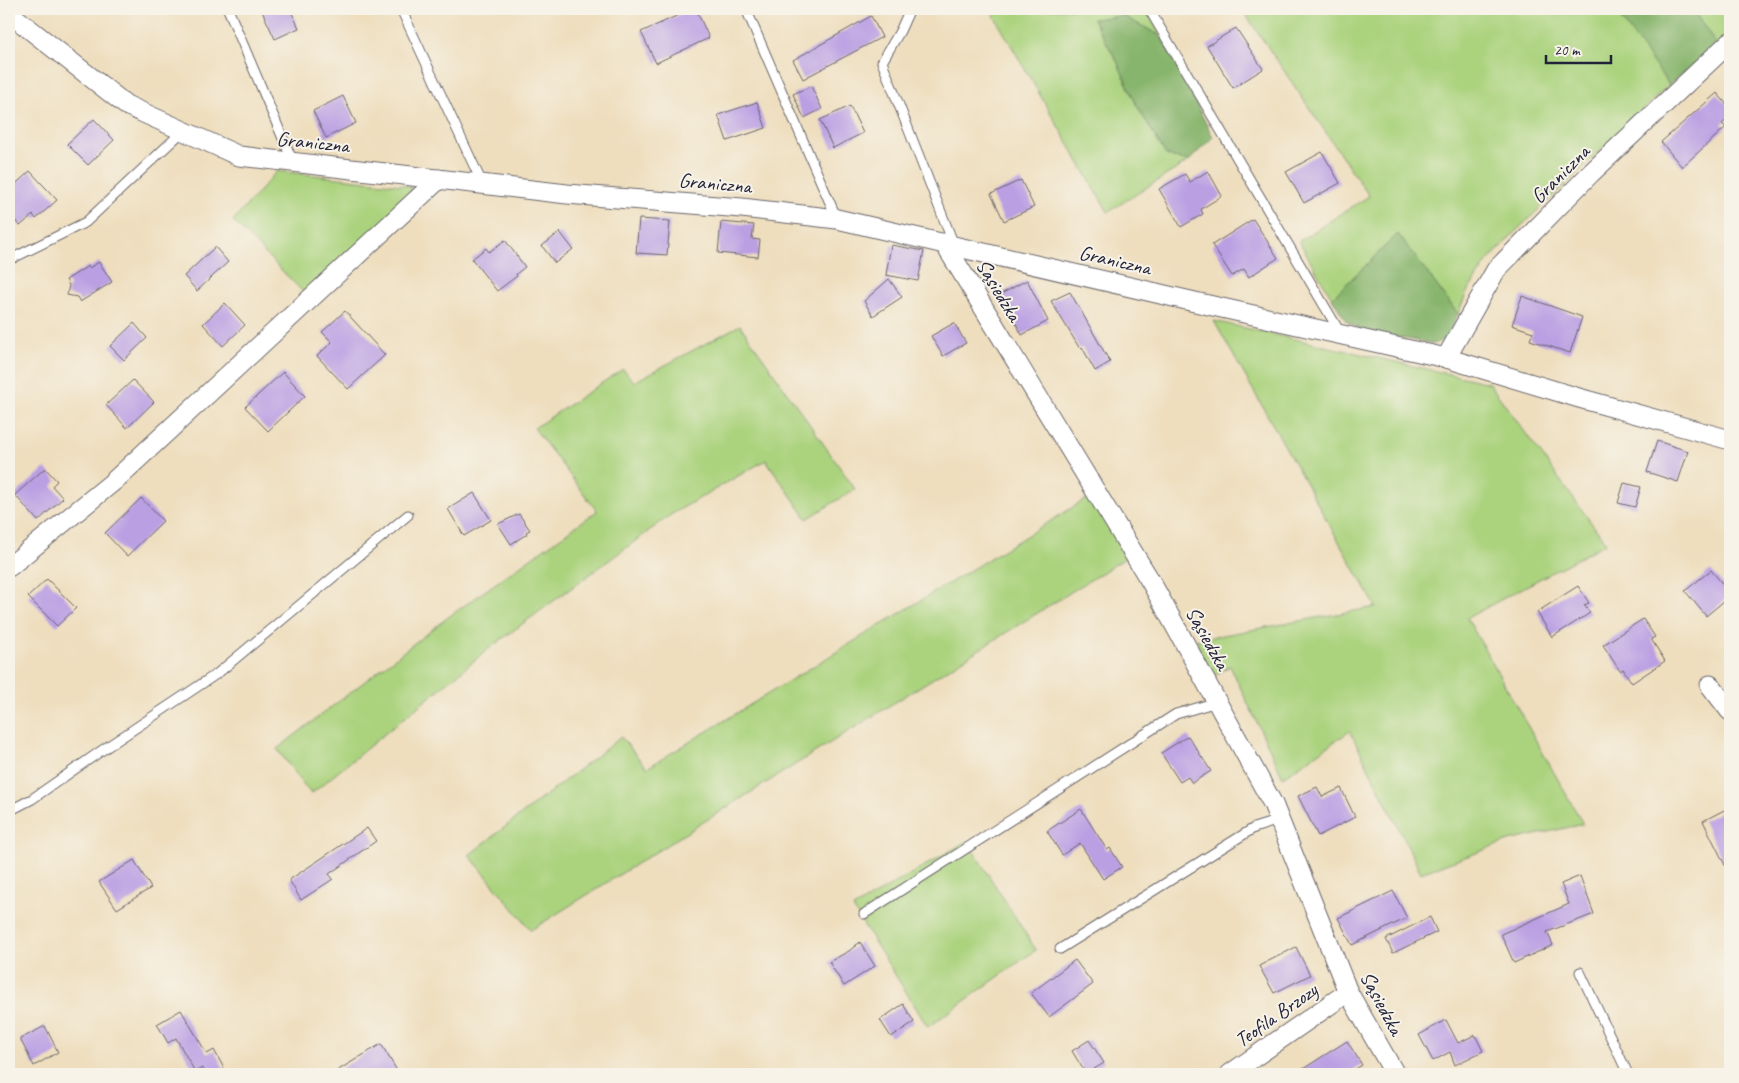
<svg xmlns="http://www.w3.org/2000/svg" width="1739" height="1083" font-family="Caveat,sans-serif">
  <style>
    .green { fill: #abd37e; stroke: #667a5c }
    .forest { fill: #88b56d; stroke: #556c54 }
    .building { fill: #ba9fe3 }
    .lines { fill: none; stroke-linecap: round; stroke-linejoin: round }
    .service-casing { stroke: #696469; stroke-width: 11 }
    .minor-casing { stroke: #696469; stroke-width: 21 }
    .service { stroke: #fff; stroke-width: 9 }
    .minor { stroke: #fff; stroke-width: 19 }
    .labels { text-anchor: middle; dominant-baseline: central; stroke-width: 4; stroke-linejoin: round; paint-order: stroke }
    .street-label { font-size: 21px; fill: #22223b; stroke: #f7f3e8 }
  </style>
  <rect width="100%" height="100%" fill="#f7f3e8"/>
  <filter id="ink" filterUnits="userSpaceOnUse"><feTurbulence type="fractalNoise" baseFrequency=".02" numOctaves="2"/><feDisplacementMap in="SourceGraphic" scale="10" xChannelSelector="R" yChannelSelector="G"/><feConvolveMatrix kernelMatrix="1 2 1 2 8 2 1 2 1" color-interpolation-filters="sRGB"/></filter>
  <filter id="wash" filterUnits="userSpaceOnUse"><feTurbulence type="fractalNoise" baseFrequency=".0096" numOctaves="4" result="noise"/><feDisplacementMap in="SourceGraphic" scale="20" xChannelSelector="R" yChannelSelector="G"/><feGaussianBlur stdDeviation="1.12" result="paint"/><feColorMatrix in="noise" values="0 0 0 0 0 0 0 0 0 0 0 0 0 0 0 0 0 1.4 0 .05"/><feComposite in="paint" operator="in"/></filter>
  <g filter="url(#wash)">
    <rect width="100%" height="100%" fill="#eedebe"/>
    <g class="green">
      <path d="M 990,9 L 1145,9 L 1161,36 L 1123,16 L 1093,19 L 1117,61 L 1136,104 L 1166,155 L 1189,161 L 1108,212 Z"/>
      <path d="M 1242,9 L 1614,9 L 1669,85 L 1513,234 L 1487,262 L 1466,294 L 1458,314 L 1398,234 L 1332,298 L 1299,241 L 1369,196 Z"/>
      <path d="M 1692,9 L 1730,9 L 1730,32 L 1717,45 Z"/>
      <path d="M 277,171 L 410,186 L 413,194 L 305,294 L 233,221 Z"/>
      <path d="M 1214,321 L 1489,383 L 1606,543 L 1467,618 L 1583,824 L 1509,841 L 1421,873 L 1350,731 L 1283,777 L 1230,666 L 1212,677 L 1196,640 L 1376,607 Z"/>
      <path d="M 740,325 L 855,489 L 807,519 L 766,460 L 672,514 L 491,647 L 311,794 L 277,749 L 447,618 L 597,511 L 534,428 L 623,369 L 634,382 Z"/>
      <path d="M 1093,495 L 1127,557 L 531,930 L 469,855 L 621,737 L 647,768 Z"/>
      <path d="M 967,841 L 1036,950 L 928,1027 L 853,908 Z"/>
    </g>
    <g class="forest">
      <path d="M 1614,9 L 1692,9 L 1717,45 L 1669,85 Z"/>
      <path d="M 1123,16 L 1161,36 L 1213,137 L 1189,161 L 1166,155 L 1136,104 L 1117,61 L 1093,19 Z"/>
      <path d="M 1398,234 L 1458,314 L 1447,337 L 1435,344 L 1363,331 L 1346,321 L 1332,298 Z"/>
    </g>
    <g id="blocks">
      <g class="building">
        <path d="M 261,9 L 290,9 L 299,28 L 275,39 Z"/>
        <path d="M 692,9 L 696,9 L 709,38 L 656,63 L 641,32 Z"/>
        <path d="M 871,16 L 882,37 L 803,79 L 793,60 Z"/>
        <path d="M 1236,28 L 1263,69 L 1233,88 L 1207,46 Z"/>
        <path d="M 811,86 L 822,109 L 804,118 L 793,94 Z"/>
        <path d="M 1717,93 L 1730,108 L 1730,117 L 1722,124 L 1726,127 L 1682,167 L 1661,142 Z"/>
        <path d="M 343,96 L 356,123 L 326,138 L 313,111 Z"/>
        <path d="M 757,102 L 766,128 L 727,141 L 718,115 Z"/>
        <path d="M 850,106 L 863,133 L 833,148 L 820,120 Z"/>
        <path d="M 94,119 L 114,140 L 88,165 L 67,144 Z"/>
        <path d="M 1322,152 L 1340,183 L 1304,203 L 1286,172 Z"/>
        <path d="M 30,171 L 57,200 L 36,219 L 33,215 L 20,226 L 9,214 L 9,190 Z"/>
        <path d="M 1208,171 L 1222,196 L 1201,209 L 1203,214 L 1181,227 L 1159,189 L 1185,174 L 1190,182 Z"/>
        <path d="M 1021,180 L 1034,207 L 1004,221 L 991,194 Z"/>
        <path d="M 639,219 L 670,221 L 667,255 L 636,253 Z"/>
        <path d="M 1253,219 L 1278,258 L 1249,277 L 1244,269 L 1232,276 L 1212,245 Z"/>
        <path d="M 721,222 L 754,225 L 752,239 L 760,240 L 758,257 L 718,253 Z"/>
        <path d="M 560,232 L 573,249 L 555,263 L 542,246 Z"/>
        <path d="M 505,240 L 525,267 L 516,274 L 517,276 L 497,291 L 472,259 L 486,248 L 489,252 Z"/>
        <path d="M 891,245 L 924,251 L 918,281 L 886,275 Z"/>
        <path d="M 215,247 L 228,262 L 197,291 L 184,276 Z"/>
        <path d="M 99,262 L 112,282 L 80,302 L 77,297 L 67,295 L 69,285 L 66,280 L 88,266 L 89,268 Z"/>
        <path d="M 889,279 L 902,297 L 873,316 L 864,301 Z"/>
        <path d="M 1027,280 L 1048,321 L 1022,335 L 1001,294 Z"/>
        <path d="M 1070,292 L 1110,362 L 1095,371 L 1082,347 L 1080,349 L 1051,301 Z"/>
        <path d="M 1522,296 L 1582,317 L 1570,353 L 1530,340 L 1533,332 L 1512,325 Z"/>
        <path d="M 225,303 L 245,325 L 223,346 L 203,324 Z"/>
        <path d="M 345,311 L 385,355 L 348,389 L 317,356 L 332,342 L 322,332 Z"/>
        <path d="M 134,323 L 147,338 L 124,360 L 110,346 Z"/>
        <path d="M 954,323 L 966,343 L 943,356 L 931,336 Z"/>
        <path d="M 283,372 L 305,396 L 268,431 L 245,407 Z"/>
        <path d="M 133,380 L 154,402 L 127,428 L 106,405 Z"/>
        <path d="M 1657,441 L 1688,451 L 1678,482 L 1647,472 Z"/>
        <path d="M 45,468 L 57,481 L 52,486 L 63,498 L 38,521 L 15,495 Z"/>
        <path d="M 1624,483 L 1641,487 L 1635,507 L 1618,503 Z"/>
        <path d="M 474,493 L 491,520 L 464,536 L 448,509 Z"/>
        <path d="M 141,498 L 163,521 L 127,556 L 105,533 Z"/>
        <path d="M 519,514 L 530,530 L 526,532 L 527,534 L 511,544 L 498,524 Z"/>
        <path d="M 1711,570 L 1730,593 L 1730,596 L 1706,616 L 1685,591 Z"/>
        <path d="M 47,579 L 76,608 L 57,626 L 28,597 Z"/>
        <path d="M 1578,586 L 1589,603 L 1584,605 L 1590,613 L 1552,637 L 1537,612 Z"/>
        <path d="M 1643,619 L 1655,637 L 1651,639 L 1665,661 L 1632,683 L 1623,669 L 1620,671 L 1603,645 Z"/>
        <path d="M 1188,736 L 1211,771 L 1192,783 L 1188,777 L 1180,782 L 1161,753 Z"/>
        <path d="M 1317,787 L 1322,797 L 1341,788 L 1355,817 L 1318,836 L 1298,796 Z"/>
        <path d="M 1730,807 L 1730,875 L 1703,821 Z"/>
        <path d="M 1081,809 L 1107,850 L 1110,848 L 1122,867 L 1103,879 L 1080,843 L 1062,855 L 1047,831 Z"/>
        <path d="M 367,828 L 376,841 L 329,874 L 333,879 L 301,900 L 289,880 Z"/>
        <path d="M 134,860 L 151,888 L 117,909 L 99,882 Z"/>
        <path d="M 1580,876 L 1594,914 L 1547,932 L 1553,945 L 1514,963 L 1501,934 L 1569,904 L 1561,884 Z"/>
        <path d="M 1393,891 L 1407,918 L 1352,945 L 1338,918 Z"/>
        <path d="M 1430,917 L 1437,932 L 1393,953 L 1386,939 Z"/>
        <path d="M 860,942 L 875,966 L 844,986 L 829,962 L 849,951 Z"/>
        <path d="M 1296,947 L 1310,975 L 1274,993 L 1259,966 Z"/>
        <path d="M 1075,960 L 1093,984 L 1049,1017 L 1031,993 Z"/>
        <path d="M 903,1004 L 914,1022 L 891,1037 L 880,1020 Z"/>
        <path d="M 181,1010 L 207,1054 L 214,1050 L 227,1074 L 205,1074 L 202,1068 L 195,1072 L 176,1038 L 168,1043 L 157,1024 Z"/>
        <path d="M 1446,1020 L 1458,1043 L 1475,1035 L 1483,1051 L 1455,1065 L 1450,1052 L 1433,1061 L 1419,1035 Z"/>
        <path d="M 45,1026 L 58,1052 L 34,1066 L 20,1039 Z"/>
        <path d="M 1089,1040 L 1104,1063 L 1086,1074 L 1072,1051 Z"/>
        <path d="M 1347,1041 L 1362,1065 L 1348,1074 L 1295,1074 Z"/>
        <path d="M 381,1044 L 399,1074 L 332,1074 Z"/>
      </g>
    </g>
  </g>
  <g filter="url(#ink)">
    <use href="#blocks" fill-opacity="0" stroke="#696469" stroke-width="1"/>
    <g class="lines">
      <defs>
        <g id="service">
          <path d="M 228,9 L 293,162"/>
          <path d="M 401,9 L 482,183"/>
          <path d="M 746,9 L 837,219"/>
          <path d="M 910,9 L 900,31 L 882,62 L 954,245"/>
          <path d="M 1149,9 L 1341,334"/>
          <path d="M 9,260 L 86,222 L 183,131"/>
          <path d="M 9,811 L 32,799 L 101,751 L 218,673 L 408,515"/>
          <path d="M 864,914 L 1176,714 L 1217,702"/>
          <path d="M 1060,949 L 1254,828 L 1279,820"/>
          <path d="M 1580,972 L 1628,1074"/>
        </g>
        <g id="minor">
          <path d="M 9,13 L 126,105 L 239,156 L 567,194 L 742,208 L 837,219 L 1195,302 L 1446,358 L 1579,398 L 1730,440"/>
          <path d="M 944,243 L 1151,582 L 1273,804 L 1348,992 L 1395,1074"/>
          <path d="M 1446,358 L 1496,270 L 1591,173 L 1730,42"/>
          <path d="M 9,567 L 114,481 L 439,179"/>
          <path d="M 1710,685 L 1730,711"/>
          <path d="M 1230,1074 L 1348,992"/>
        </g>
      </defs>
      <use href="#service" class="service-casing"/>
      <use href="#minor" class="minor-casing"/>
      <use href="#service" class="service"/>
      <use href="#minor" class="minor"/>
    </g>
  </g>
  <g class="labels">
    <g class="street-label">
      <text transform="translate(313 142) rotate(6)">Graniczna</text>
      <text transform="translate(1560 174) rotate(-45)">Graniczna</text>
      <text transform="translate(715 183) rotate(5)">Graniczna</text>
      <text transform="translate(1115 260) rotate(13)">Graniczna</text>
      <text transform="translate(999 290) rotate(59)">Sąsiedzka</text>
      <text transform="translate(1208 638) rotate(61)">Sąsiedzka</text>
      <text transform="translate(1382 1003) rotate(62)">Sąsiedzka</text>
      <text transform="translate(1276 1015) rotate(-35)">Teofila Brzozy</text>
    </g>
  </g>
  <rect width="1739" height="1083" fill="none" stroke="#f7f3e8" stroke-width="30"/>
  <path d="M1546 55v8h65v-8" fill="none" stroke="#22223b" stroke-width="2.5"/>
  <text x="1554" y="55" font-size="15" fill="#22223b" stroke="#f7f3e8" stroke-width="4" paint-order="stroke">20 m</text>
</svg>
